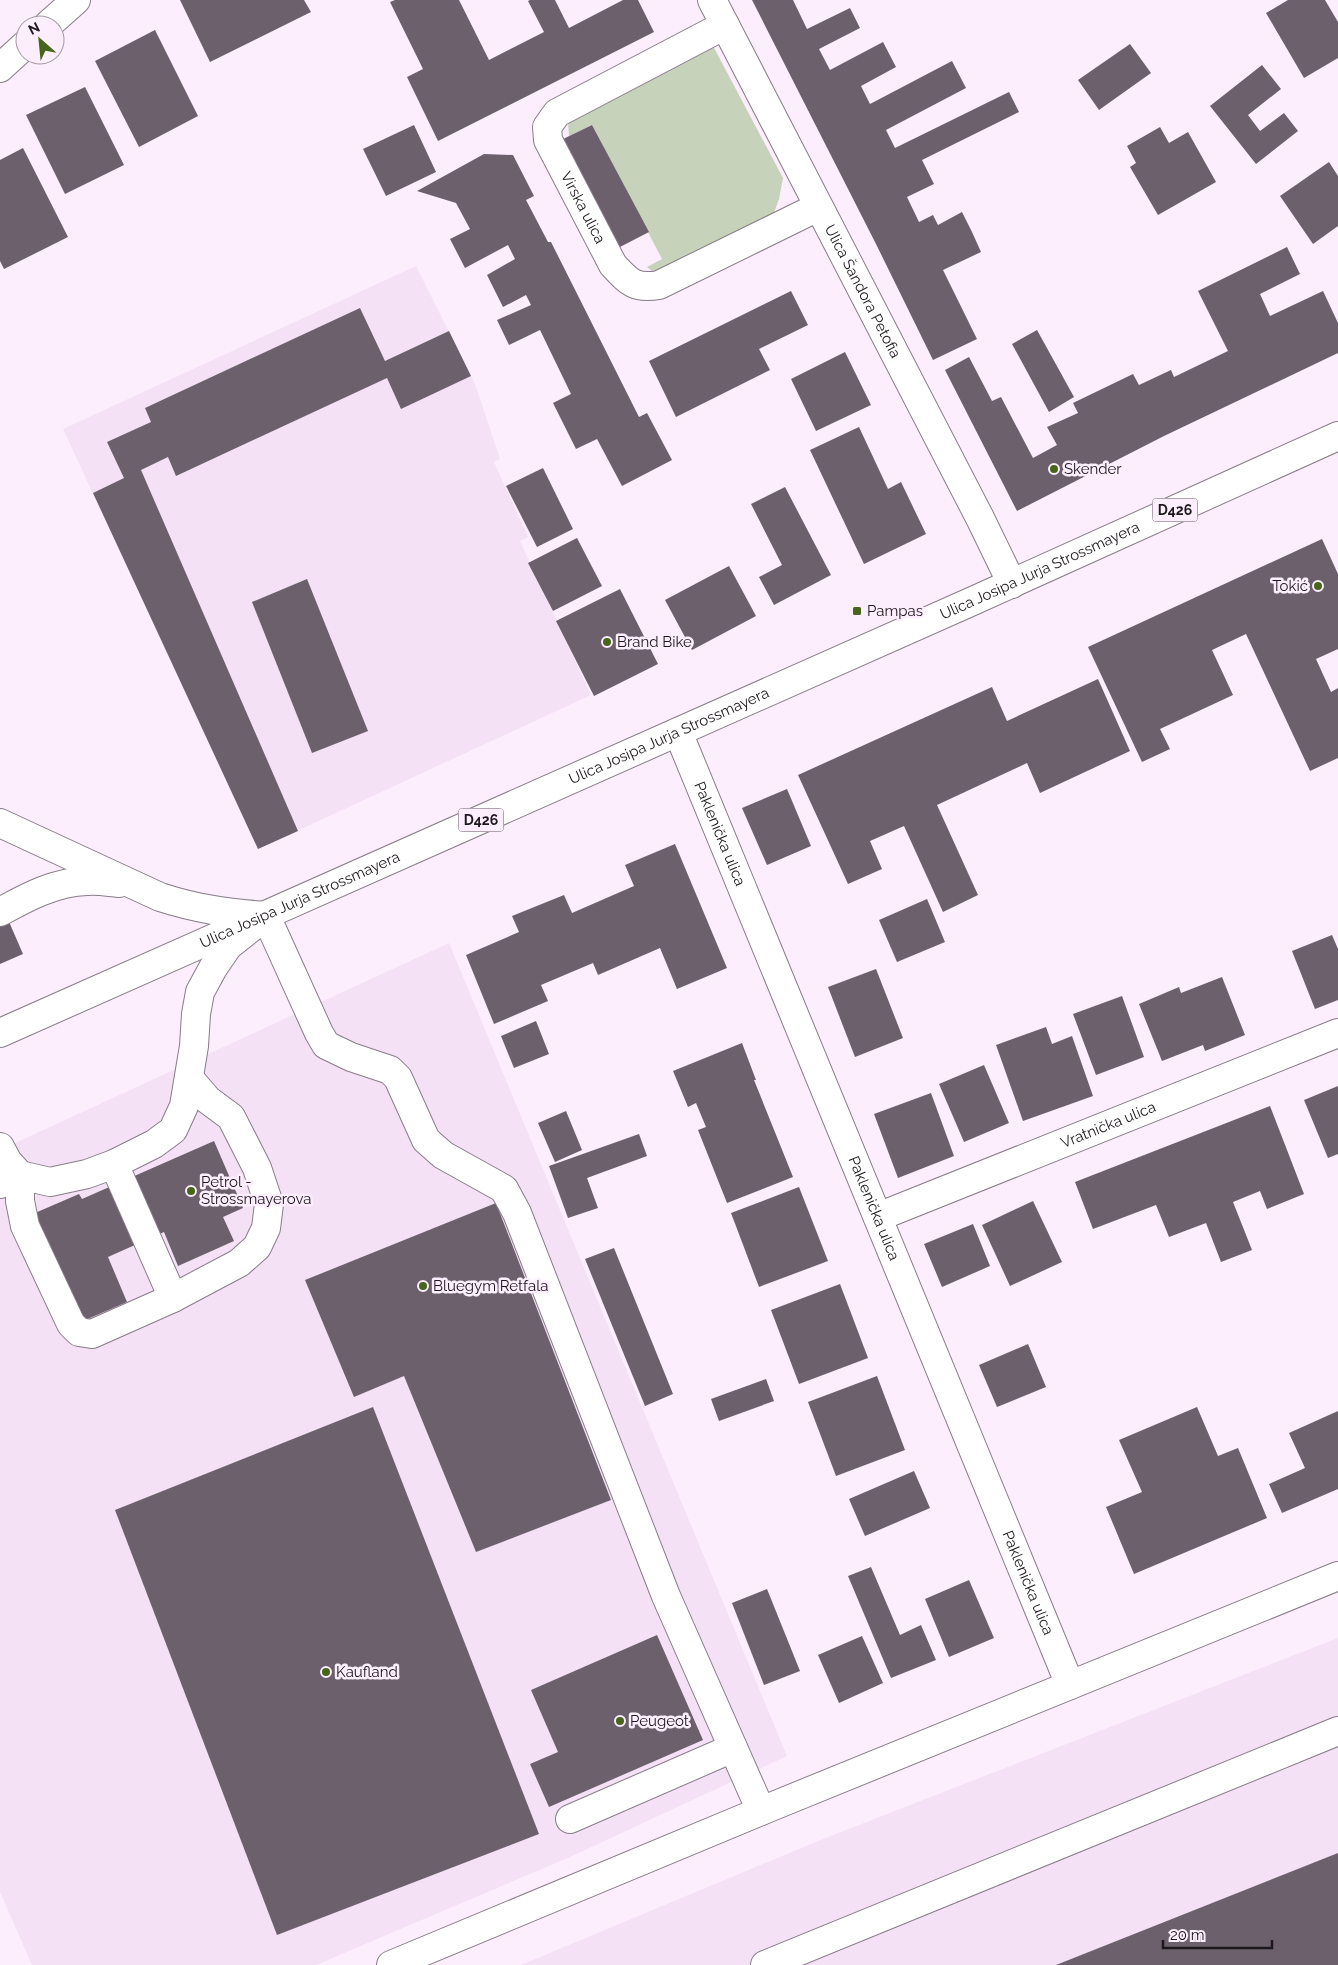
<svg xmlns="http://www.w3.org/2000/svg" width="1338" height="1965" font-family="Raleway,sans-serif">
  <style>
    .built { fill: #f4e1f5 }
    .green { fill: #c7d2bb }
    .building { fill: #6c606d }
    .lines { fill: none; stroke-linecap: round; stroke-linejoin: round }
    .minor-casing { stroke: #887c89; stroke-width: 30 }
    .major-casing { stroke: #887c89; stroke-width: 30 }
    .minor { stroke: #fff; stroke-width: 28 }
    .major { stroke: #fff; stroke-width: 28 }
    .poi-dot { fill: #486519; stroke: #fceefc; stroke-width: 2 }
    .labels { text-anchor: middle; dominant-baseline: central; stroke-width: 5; stroke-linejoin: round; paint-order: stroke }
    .shield { fill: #fceefc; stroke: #605860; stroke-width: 1 }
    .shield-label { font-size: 14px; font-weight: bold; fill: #1d181d }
    .street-label { font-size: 15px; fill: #1d181d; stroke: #fceefc }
    .poi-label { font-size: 15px; fill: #1d181d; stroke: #fceefc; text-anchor: start }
  </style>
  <rect width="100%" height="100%" fill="#fceefc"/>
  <g class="built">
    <path d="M 416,266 L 475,384 L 500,459 L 494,462 L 528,537 L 520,541 L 591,695 L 258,849 L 63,429 Z"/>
    <path d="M 449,943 L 787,1756 L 570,1857 L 316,1965 L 32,1965 L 0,1892 L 0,1150 Z"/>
    <path d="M 1338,1638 L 1338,1965 L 521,1965 L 823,1839 Z"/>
  </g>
  <path class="green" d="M 712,44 L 783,178 L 779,199 L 772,218 L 664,271 L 653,272 L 647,267 L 662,259 L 592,125 L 569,136 L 568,122 Z"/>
  <g class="building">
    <path d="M 180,0 L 304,0 L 311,12 L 210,62 Z"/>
    <path d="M 395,0 L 459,0 L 489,60 L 544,32 L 528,1 L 530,0 L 555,0 L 569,28 L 623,0 L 638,0 L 654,32 L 438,141 L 407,77 L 423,69 L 390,2 Z"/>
    <path d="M 752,0 L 793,0 L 807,29 L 850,8 L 860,28 L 819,49 L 830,70 L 883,42 L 896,67 L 861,86 L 870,104 L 952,61 L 966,88 L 886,130 L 895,148 L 1009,92 L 1019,112 L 922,160 L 934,184 L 907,197 L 919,222 L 933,215 L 938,225 L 962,212 L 972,232 L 981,252 L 943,270 L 977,339 L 933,360 L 876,244 Z"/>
    <path d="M 1288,0 L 1325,0 L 1338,22 L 1338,58 L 1304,78 L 1266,13 Z"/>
    <path d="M 155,30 L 198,116 L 139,147 L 95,61 Z"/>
    <path d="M 1130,44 L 1151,73 L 1099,110 L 1078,80 Z"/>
    <path d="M 1262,65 L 1281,89 L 1248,115 L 1260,131 L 1284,113 L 1298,131 L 1256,164 L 1210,106 Z"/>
    <path d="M 85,87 L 124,165 L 65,194 L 26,115 Z"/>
    <path d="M 414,125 L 436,172 L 386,196 L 363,149 Z"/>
    <path d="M 592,125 L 649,232 L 618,248 L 561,140 Z"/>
    <path d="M 1160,127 L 1169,143 L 1188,132 L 1216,182 L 1158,215 L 1130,167 L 1136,163 L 1127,146 Z"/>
    <path d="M 23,148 L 68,237 L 4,269 L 0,261 L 0,160 Z"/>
    <path d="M 484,154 L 513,155 L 534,196 L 526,200 L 548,242 L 551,242 L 639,417 L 647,413 L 672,460 L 622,486 L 597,439 L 576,449 L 553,403 L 571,394 L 540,330 L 509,345 L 497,320 L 531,305 L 526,295 L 503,307 L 487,275 L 515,259 L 508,245 L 465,268 L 450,239 L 470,229 L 456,203 L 417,191 Z"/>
    <path d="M 1329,162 L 1338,176 L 1338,226 L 1313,244 L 1280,196 Z"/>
    <path d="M 1287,247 L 1300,274 L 1260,294 L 1270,316 L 1323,291 L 1338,323 L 1338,353 L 1164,436 L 1017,511 L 945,370 L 969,357 L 992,401 L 1001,397 L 1033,458 L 1057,445 L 1047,427 L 1078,413 L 1073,403 L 1133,374 L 1139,385 L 1171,370 L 1174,377 L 1228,351 L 1198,291 Z"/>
    <path d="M 791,291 L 808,325 L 759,349 L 770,370 L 676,417 L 649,361 Z"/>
    <path d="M 360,308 L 385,361 L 449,331 L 471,376 L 401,409 L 387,378 L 176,476 L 168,457 L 141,470 L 298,831 L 258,849 L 93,493 L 124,478 L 107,442 L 151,422 L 145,408 Z"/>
    <path d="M 1037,330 L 1074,397 L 1049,412 L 1012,344 Z"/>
    <path d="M 845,352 L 871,405 L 816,431 L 791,379 Z"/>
    <path d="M 859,427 L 888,489 L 901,482 L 926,534 L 864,564 L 810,450 Z"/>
    <path d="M 543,468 L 573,529 L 537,547 L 506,486 Z"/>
    <path d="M 785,487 L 831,575 L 774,605 L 759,577 L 782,565 L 751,504 Z"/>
    <path d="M 577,538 L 602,586 L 553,611 L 528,563 Z"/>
    <path d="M 1322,539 L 1338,574 L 1338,649 L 1316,659 L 1331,692 L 1338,688 L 1338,758 L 1310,771 L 1246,634 L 1212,650 L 1233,695 L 1160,729 L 1170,749 L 1142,762 L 1088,647 Z"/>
    <path d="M 729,566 L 756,616 L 692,650 L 665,600 Z"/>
    <path d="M 307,579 L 368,731 L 312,753 L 252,602 Z"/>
    <path d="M 620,589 L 658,664 L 594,696 L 556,621 Z"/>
    <path d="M 1098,679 L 1130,751 L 1040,793 L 1027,763 L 937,805 L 978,895 L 943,912 L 904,826 L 870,841 L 882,869 L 848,884 L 798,775 L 992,687 L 1007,721 Z"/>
    <path d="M 787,789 L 811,846 L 767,865 L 742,808 Z"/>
    <path d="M 675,844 L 727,968 L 677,989 L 660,948 L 598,975 L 593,963 L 541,985 L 548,1001 L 494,1024 L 466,955 L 519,932 L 512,916 L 564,895 L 572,913 L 634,886 L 625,865 Z"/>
    <path d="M 927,899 L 945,942 L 897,962 L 879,920 Z"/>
    <path d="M 0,901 L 23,954 L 0,964 Z"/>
    <path d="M 1332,935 L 1338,949 L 1338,1000 L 1315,1009 L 1292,951 Z"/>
    <path d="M 876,969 L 903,1038 L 855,1057 L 828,987 Z"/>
    <path d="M 1222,977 L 1245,1035 L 1205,1051 L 1203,1045 L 1162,1061 L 1139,1004 L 1179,987 L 1181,993 Z"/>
    <path d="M 1122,996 L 1144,1057 L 1096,1075 L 1073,1014 Z"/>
    <path d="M 536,1021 L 549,1054 L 514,1068 L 501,1036 Z"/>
    <path d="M 1046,1027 L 1052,1044 L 1072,1036 L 1093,1096 L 1023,1121 L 996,1045 Z"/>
    <path d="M 742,1043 L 756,1080 L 754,1080 L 793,1177 L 727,1203 L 698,1130 L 706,1127 L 696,1103 L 688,1107 L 673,1071 Z"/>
    <path d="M 984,1065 L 1009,1123 L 964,1142 L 939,1084 Z"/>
    <path d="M 1338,1086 L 1338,1154 L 1328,1158 L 1304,1100 Z"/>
    <path d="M 931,1093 L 954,1156 L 898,1178 L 874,1114 Z"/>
    <path d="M 1270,1106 L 1304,1194 L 1267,1209 L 1260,1191 L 1233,1202 L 1252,1250 L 1221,1262 L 1206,1223 L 1169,1237 L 1156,1205 L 1093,1229 L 1075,1182 Z"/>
    <path d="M 566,1111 L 582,1150 L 555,1162 L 538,1123 Z"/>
    <path d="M 639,1134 L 647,1156 L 587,1178 L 598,1208 L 568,1218 L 549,1166 Z"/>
    <path d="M 214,1141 L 243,1208 L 223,1217 L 234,1241 L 178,1266 L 164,1232 L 108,1257 L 127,1302 L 83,1321 L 35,1213 L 79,1194 L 82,1199 Z"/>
    <path d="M 799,1187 L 828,1261 L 759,1287 L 731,1213 Z"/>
    <path d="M 1033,1201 L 1062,1262 L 1010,1286 L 982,1225 Z"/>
    <path d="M 496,1203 L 611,1500 L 476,1552 L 404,1376 L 354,1397 L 305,1280 Z"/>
    <path d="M 973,1224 L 990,1266 L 942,1287 L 924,1244 Z"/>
    <path d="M 614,1248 L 673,1394 L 645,1406 L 585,1259 Z"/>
    <path d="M 840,1284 L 868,1358 L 799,1384 L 771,1310 Z"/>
    <path d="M 1028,1344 L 1046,1387 L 997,1407 L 979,1365 Z"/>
    <path d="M 877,1376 L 905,1450 L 836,1476 L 808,1402 Z"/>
    <path d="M 766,1379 L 774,1401 L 719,1421 L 711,1399 Z"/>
    <path d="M 373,1407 L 539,1834 L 277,1935 L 115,1510 Z"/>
    <path d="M 1197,1407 L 1218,1456 L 1238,1448 L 1267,1518 L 1134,1574 L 1106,1507 L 1142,1492 L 1119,1440 Z"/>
    <path d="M 1338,1411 L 1338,1489 L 1282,1513 L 1269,1484 L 1305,1468 L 1289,1433 Z"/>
    <path d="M 914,1471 L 930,1508 L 865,1536 L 849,1499 Z"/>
    <path d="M 871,1567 L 900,1635 L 921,1625 L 936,1660 L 891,1678 L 848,1576 Z"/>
    <path d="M 969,1580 L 994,1638 L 949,1657 L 925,1599 Z"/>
    <path d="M 767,1589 L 800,1671 L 764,1685 L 732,1603 Z"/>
    <path d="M 657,1635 L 703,1740 L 549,1807 L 530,1764 L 558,1752 L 531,1690 Z"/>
    <path d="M 862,1636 L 883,1683 L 839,1703 L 818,1655 Z"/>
    <path d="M 1338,1853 L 1338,1965 L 1056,1965 Z"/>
  </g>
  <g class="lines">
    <defs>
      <g id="minor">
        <path id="s1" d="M 712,0 L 980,518 L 1012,584"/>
        <path d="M 48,25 L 76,0"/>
        <path id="s2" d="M 725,25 L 557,113 L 547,127 L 548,140 L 613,265 C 629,282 634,289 659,285 L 818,207"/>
        <path d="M 0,68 L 25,45"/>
        <path id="s3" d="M 678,732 L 1070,1685"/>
        <path d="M 0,823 L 160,897 C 197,909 227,913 266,916"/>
        <path d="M 0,912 C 27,897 55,882 87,881 C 98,880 108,882 119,883"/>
        <path d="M 266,916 L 319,1033 L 326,1045 L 351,1057 L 390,1070 L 398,1078 L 426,1140 L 443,1155 L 504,1189 L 517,1213 L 666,1596 L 761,1811"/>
        <path d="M 0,1147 L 8,1162 L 20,1175 L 50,1182 L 87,1174 L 114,1164 L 154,1144 L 173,1130 L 184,1106 L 194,1046 L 196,1014 L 200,992 L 213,968 L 228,946 L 257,923"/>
        <path d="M 114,1164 L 173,1298"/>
        <path d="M 0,1184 L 20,1175 L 20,1201 L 25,1226 L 71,1324 L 79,1332 L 92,1334 L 173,1298 L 239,1263 L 257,1247 L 266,1228 L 269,1204 L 257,1168 L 231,1117 L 208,1100 L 189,1078"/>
        <path id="s4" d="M 878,1217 L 1338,1033"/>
        <path d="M 570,1819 L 733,1748"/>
        <path d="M 391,1965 L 761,1811 L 1338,1576"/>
        <path d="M 765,1965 L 1338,1731"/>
      </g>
      <g id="major">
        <path id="s5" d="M 0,1033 L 975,600 L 1338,436"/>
      </g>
    </defs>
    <use href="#minor" class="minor-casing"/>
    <use href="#major" class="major-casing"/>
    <use href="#minor" class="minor"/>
    <use href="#major" class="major"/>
  </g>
  <g class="poi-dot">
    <circle cx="1054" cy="469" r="5"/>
    <circle cx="1318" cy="586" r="5"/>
    <rect x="852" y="606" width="10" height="10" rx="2.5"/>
    <circle cx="607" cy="642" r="5"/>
    <circle cx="191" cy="1191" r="5"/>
    <circle cx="423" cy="1286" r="5"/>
    <circle cx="326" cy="1672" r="5"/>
    <circle cx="620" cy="1721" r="5"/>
  </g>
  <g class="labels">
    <g class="shield">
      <rect x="1152.5" y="498.5" width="45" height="23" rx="4"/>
      <rect x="458.5" y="808.5" width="45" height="23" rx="4"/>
    </g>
    <g class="shield-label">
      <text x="1175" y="510">D426</text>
      <text x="481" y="820">D426</text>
    </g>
    <g class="street-label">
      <text stroke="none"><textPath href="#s2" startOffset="296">Virska ulica</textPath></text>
      <text stroke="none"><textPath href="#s1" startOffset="328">Ulica Šandora Petofia</textPath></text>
      <text stroke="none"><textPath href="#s5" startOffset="1138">Ulica Josipa Jurja Strossmayera</textPath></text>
      <text stroke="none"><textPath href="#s5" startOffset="732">Ulica Josipa Jurja Strossmayera</textPath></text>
      <text stroke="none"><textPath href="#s3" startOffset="110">Paklenička ulica</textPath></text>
      <text stroke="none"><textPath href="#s5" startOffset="328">Ulica Josipa Jurja Strossmayera</textPath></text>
      <text stroke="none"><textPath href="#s4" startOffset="248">Vratnička ulica</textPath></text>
      <text stroke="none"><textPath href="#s3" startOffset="515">Paklenička ulica</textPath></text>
      <text stroke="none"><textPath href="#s3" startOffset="920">Paklenička ulica</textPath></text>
    </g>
    <g class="poi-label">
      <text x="1064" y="469">Skender</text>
      <text x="1308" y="586" text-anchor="end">Tokić</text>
      <text x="867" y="611">Pampas</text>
      <text x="617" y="642">Brand Bike</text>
      <text x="201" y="1182">Petrol -<tspan x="201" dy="17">Strossmayerova</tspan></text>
      <text x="433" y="1286">Bluegym Retfala</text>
      <text x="336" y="1672">Kaufland</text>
      <text x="630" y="1721">Peugeot</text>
    </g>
  </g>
  <g transform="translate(40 40) rotate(333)"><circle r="24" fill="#fceefc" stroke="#a398a3"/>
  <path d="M0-4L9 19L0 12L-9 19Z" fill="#486519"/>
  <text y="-8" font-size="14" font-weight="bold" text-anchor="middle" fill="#1d181d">N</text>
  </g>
  <path d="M1163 1940v8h109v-8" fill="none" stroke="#1d181d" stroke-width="2.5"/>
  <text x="1170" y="1940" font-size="15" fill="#1d181d" stroke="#fceefc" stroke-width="4" paint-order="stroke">20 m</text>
</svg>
